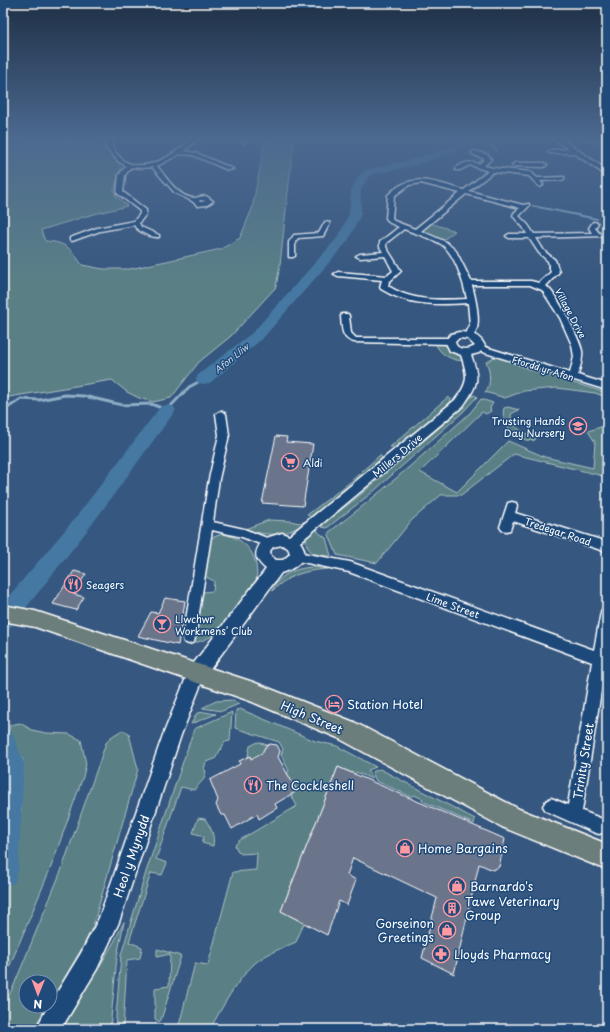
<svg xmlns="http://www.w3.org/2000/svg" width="610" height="1032" font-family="'Playpen Sans',sans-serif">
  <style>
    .green { fill: #5a8086; stroke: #acc0c2 }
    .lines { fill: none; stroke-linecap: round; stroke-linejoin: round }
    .stream-far1 { stroke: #8faec7; stroke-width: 2 }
    .stream { stroke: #8faec7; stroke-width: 3 }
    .river { fill: #4478a2; fill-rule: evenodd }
    .building { fill: #6b748c; stroke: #fff }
    .minor-casing { stroke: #fff; stroke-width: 3 }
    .tertiary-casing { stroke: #fff; stroke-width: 3 }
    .secondary-casing { stroke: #fff; stroke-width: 3 }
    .primary-casing { stroke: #fff; stroke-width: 3 }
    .minor { fill: #1f4a7a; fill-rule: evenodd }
    .tertiary { fill: #1f4a7a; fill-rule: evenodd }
    .secondary { fill: #1f4a7a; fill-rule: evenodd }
    .primary { fill: #6c7e7c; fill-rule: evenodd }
    .labels { text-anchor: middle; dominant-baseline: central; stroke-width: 3; stroke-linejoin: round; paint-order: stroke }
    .far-street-label { font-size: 9px; fill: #fff; stroke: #1f4a7a }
    .far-water-label { font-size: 9px; font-style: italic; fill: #d0dde8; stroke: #1f4a7a }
    .poi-label { font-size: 10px; fill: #fff; stroke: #1f4a7a; text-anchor: start }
    .street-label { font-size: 10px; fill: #fff; stroke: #1f4a7a }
    .near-poi-label { font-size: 12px; fill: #fff; stroke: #1f4a7a; text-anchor: start }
    .near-street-label { font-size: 12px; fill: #fff; stroke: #1f4a7a }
  </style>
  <rect width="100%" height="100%" fill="#36577f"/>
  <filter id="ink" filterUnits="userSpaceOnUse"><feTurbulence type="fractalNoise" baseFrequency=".025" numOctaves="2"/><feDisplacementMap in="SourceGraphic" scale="8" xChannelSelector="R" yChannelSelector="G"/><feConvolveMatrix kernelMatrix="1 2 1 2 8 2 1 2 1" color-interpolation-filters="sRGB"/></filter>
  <g filter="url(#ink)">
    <g class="green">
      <path d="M 266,137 L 294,137 L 280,265 L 276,287 L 231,336 L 199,362 L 171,398 L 153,402 L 139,398 L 127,392 L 112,380 L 3,398 L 3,140 L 97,140 L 104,141 L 106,148 L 121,167 L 114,190 L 116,196 L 127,206 L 90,215 L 41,230 L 45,241 C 65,242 71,248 82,265 L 103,269 L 130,269 L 221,249 L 240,238 L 252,209 Z"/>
      <path d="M 430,223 L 455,231 L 442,241 L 420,231 Z"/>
      <path d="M 435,342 C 447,344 459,351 465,361 C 453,361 439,355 435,342 Z"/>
      <path d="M 496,356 L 528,369 L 607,393 L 607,401 L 603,396 L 595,393 L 557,388 L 524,391 L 505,398 L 485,392 C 492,385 490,370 486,362 Z"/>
      <path d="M 475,395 L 477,397 L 476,398 L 463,412 L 374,491 L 327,528 L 322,527 L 322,524 L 325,522 L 354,500 L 453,416 L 472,396 Z"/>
      <path d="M 448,397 L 451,399 L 449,406 L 398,447 L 390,447 Z"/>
      <path d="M 481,399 L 493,403 L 490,408 L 491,411 L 486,414 L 482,412 L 420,472 L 457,492 L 508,441 L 545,457 L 593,468 L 595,442 L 588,431 L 607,425 L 607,477 L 514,454 L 461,495 L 441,495 L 412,520 L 377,563 L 337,555 L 329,535 L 329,532 C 379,495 424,454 470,413 Z"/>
      <path d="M 508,407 L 519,410 L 511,414 C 511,428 525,434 537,436 L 535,440 C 519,444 499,424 504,408 Z"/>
      <path d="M 380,455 L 383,460 L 312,518 L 307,515 L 349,483 Z"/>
      <path d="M 269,520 L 290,521 L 300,523 L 307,521 C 287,537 268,537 245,529 Z"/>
      <path d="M 317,528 L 318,532 L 326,538 L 331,556 C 318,556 306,554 306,539 L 311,533 Z"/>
      <path d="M 222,534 C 248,538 262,560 255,586 C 238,607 222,639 193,643 L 200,596 L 203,592 L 213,591 L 214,581 L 204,576 L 209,543 L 211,538 Z"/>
      <path d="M 313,567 L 328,569 C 304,571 290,574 272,591 C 279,574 296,568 313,567 Z"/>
      <path d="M 233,700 L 239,704 L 222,711 L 202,708 L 216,701 Z"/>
      <path d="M 240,709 L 315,741 L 337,746 L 376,767 L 368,770 L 372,779 L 356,772 L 355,774 L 338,767 L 281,911 L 304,923 L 296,942 C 283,948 267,953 255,963 C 236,981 223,1006 210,1029 L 178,1029 L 195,963 L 208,965 L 233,872 L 256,870 L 257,853 L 241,854 L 237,850 L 235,845 L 240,840 L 297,806 L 291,795 L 297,791 L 287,773 L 289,771 L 281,755 L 283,749 L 279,742 L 235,728 L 236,710 Z"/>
      <path d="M 205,712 L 216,714 L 191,724 L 197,713 Z"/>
      <path d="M 232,712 L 230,741 L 225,742 L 215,759 L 206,762 L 204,769 L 206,771 L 204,779 L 194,790 L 181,787 L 156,859 L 167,863 L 162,875 L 151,873 L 129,942 L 142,947 L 140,958 L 127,960 L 123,1029 L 115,1029 L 121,955 L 146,872 L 194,729 Z"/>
      <path d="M 20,723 L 32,730 L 46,733 L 69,734 L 81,740 L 86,764 L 83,777 L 51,867 L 3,982 L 3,889 L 8,877 L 16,846 L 21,810 L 20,778 L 23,760 L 8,734 L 10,725 Z"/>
      <path d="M 122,730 L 129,734 L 138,769 L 93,926 L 84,945 L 50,1002 L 50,982 L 26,982 L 26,1006 L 48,1006 L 33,1029 L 3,1029 L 3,1007 L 14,985 L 61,871 L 106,743 L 111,737 Z"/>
      <path d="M 258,742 L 267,745 L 265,747 L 262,753 L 251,759 L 248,755 L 250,746 Z"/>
      <path d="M 380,769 L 475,819 L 474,824 L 422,801 L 423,799 L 414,795 L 412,797 L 376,781 L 372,772 Z"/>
      <path d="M 198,818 L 205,819 C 211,827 215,836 213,846 L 202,843 L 204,836 L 193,833 Z"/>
      <path d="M 124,922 L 117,957 L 110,1029 L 62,1029 L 114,942 Z"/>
      <path d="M 157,949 L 181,956 L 161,1020 L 159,1022 L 155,1019 L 155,988 L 169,986 L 170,954 L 157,957 Z"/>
    </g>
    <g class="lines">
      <g class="stream-far1">
        <path d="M 475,137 L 495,148 L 497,151"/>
        <path d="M 533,206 L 597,219"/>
      </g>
      <path class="stream" d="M 3,411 L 21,399 L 39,400 L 65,395 L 84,396 L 122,405 L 151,404 L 167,410 L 189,387 L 204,379"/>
      <g class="river">
        <path d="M 467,137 L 479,137 L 462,149 L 416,165 L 373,174 L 367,179 L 361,190 L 361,214 L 348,241 L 263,338 L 210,383 L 204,384 L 198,383 L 196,379 L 198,375 L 253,332 L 338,237 L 349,214 L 351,190 L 359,175 L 366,170 L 409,160 L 456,145 Z"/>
        <path d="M 167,405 L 173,406 L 176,410 L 173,414 L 90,527 L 11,627 L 3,630 L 3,603 L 76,517 L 161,406 Z"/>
        <path d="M 3,729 L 12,733 L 24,763 L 18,872 L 14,883 L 3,887 Z"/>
      </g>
    </g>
    <g class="building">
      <path d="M 276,436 L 287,437 L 286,442 L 313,444 L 303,506 L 262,503 Z"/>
      <path d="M 74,571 L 86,574 L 73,594 L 84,597 L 76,610 L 53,604 Z"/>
      <path d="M 165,598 L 185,601 L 178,645 L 138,636 L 151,612 L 158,613 Z"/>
      <path d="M 270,744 L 277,745 L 280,751 L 278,757 L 297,791 L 275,804 L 277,808 L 259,819 L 257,814 L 232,829 L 225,815 L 221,815 L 216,805 L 218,800 L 210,780 L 240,764 L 239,761 L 250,756 L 251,759 L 262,753 L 265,747 Z"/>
      <path d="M 338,767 L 505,839 L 499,867 L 493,870 L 479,864 L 454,974 L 422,958 L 437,898 L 353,858 L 347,875 L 356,880 L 347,905 L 339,901 L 327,935 L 281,911 Z"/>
    </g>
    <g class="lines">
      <defs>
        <g id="minor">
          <path d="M 3,137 L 14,137 L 3,141 Z"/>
          <path d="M 62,137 L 118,137 L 113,139 L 112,147 C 115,152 119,157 124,161 C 142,172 165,160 179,149 C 187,144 191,137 200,137 L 184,151 L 196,153 L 233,169 L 228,170 L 193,155 L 180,154 L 157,166 C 165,176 178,197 193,198 C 197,198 202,196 206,196 L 213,201 L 207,205 L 198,206 L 192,201 L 175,193 L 152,167 L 141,168 L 131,167 L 125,175 L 123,192 L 146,210 L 146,214 L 139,223 L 141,227 L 159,235 L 159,237 C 152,238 138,232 134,225 L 100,231 L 72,241 L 70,240 L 70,238 L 97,228 L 134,221 L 140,214 L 140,211 L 117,193 L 119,175 L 126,166 L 118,161 L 106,147 L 108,139 L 67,141 ZM 200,200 L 206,201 L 200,202 L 199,201 Z"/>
          <path d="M 231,137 L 239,137 L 247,141 L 244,143 Z"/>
          <path d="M 551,150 L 574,149 L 577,151 L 574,153 L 549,153 L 548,152 Z"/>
          <path d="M 474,151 L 488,155 L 491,159 L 484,166 L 493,168 L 531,172 L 537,178 L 564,177 L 564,179 L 562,180 L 540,181 L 543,185 L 540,187 L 529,176 L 493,172 L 469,191 L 523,205 L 529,204 L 529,206 L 519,216 L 528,225 L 534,234 L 592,233 L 589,228 L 593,222 L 598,223 L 595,228 L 599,233 L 603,234 L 603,236 L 536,238 L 544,251 L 555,260 L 559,272 L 546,286 C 555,291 580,339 582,351 C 583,359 580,367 578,375 L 607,384 L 607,390 L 476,350 L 475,348 L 479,345 L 482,346 L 570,373 L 574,357 L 572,345 L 560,318 L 542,290 L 530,285 L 472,285 C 475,297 485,334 469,338 L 465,336 L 470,325 L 468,303 C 437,305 408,306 381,289 L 380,287 L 382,280 L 338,276 L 334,274 L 338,272 L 387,276 L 393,271 L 385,256 L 360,258 L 356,256 L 360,254 L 383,252 L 380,247 L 380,242 L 399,227 L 390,223 L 386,218 L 388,195 C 413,170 435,183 464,190 L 488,171 L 470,165 L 460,170 L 456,170 L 456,168 C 464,162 469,161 479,164 L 485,159 L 472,154 L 471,153 ZM 421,183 L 460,193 L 415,229 L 394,221 L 392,218 L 394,196 L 409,185 ZM 466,194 L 520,208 L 514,213 L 513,216 L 523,227 L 527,234 L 509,234 L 506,236 L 509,238 L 529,238 L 539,253 L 548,261 L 551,272 L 539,283 L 531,281 L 471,281 L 456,251 L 446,242 L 421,231 ZM 404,229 C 416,234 431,238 441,244 C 455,253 464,284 467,299 C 439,300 413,302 388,286 L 389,282 L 401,271 L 386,247 L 386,243 Z"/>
          <path d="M 515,163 L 544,163 L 547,165 L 544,167 L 513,166 L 512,165 Z"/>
          <path d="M 325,222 L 330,223 L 323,236 L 298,238 L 295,242 L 295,256 L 293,257 L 289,257 L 289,242 L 294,235 L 319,233 Z"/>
          <path d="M 342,314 L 348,314 L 349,316 L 351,333 L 356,338 L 450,338 L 454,341 L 450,344 L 354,342 C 341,339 342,327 341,316 Z"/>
          <path d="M 221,411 L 226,414 L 229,435 L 219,479 L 213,522 L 244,529 L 272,540 L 274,543 L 272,546 L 268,547 L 242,537 L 212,530 L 195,638 L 194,642 L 189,644 L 184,642 L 183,638 L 209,479 L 219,435 L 216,414 Z"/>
          <path d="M 512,502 L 516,503 L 517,506 L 515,513 L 607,542 L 607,552 L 513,521 L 510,530 L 506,531 L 502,530 L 500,527 L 508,503 Z"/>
          <path d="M 297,552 L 350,562 L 594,650 L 601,612 L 603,608 L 607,607 L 607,667 L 605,666 L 582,811 L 605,820 L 607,826 L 605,832 L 599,834 L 593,832 L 546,811 L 543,806 L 546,801 L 551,798 L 568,805 L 592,662 L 349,572 L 293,560 L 291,557 L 293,554 Z"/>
        </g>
        <path id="tertiary" d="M 459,332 C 471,332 480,335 485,346 L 479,353 L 471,355 C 480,379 478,385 463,406 L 300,542 C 312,558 295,569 281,573 L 203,679 L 181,735 L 119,922 L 97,969 L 61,1029 L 36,1029 L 48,1006 L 50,1006 L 50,1004 L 81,953 L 99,918 L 163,735 L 190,668 L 266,569 C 253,558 254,553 263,539 L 282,533 L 289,536 L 455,400 C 469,382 468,376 461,355 L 450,351 L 445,341 L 451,334 ZM 459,338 L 468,339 L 475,346 C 468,350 457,351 455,342 ZM 282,545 C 287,547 289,548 290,554 L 283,560 L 276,560 L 271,556 L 270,551 L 273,547 Z"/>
        <g id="secondary">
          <path d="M 551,137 L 559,137 L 607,170 L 607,176 Z"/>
          <path d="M 581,137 L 607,137 L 607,141 L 584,139 Z"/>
        </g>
        <path id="primary" d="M 3,605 L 35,611 L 253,682 L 354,722 L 519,809 L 607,844 L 607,870 L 502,827 L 338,738 L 250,701 L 35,627 L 3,621 Z"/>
      </defs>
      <use href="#minor" class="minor-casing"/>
      <use href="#tertiary" class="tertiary-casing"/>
      <use href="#secondary" class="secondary-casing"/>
      <use href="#primary" class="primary-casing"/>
      <use href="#minor" class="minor"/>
      <use href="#tertiary" class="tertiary"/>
      <use href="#secondary" class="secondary"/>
      <use href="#primary" class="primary"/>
    </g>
  </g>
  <linearGradient id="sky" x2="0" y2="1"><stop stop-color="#1e3046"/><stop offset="0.49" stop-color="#4c6990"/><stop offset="1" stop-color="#4c6990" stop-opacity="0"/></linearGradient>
  <rect width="610" height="282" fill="url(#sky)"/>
  <defs>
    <symbol id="school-ring" viewBox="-11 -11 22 22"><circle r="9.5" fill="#1f4a7a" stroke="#ff9aa2" stroke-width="1.5"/><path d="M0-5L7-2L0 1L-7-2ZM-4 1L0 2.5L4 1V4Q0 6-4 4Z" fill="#ff9aa2"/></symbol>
    <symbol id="supermarket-ring" viewBox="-11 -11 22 22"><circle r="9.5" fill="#1f4a7a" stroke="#ff9aa2" stroke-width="1.5"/><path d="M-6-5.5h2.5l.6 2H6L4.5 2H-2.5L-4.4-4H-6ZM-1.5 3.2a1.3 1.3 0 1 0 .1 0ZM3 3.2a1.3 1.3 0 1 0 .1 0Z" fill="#ff9aa2"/></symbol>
    <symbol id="restaurant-ring" viewBox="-11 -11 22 22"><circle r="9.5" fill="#1f4a7a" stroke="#ff9aa2" stroke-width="1.5"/><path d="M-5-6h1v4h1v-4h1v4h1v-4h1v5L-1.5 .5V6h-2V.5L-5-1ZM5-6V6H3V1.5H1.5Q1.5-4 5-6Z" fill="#ff9aa2"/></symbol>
    <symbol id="bar-ring" viewBox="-11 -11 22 22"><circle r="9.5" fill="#1f4a7a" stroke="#ff9aa2" stroke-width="1.5"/><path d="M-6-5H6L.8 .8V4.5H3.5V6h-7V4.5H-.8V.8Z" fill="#ff9aa2"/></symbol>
    <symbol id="hotel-ring" viewBox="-11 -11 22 22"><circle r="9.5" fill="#1f4a7a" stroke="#ff9aa2" stroke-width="1.5"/><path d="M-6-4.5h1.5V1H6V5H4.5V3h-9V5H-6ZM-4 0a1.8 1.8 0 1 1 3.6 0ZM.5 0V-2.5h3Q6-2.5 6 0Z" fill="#ff9aa2"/></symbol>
    <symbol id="shop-ring" viewBox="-11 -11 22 22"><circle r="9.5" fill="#1f4a7a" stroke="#ff9aa2" stroke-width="1.5"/><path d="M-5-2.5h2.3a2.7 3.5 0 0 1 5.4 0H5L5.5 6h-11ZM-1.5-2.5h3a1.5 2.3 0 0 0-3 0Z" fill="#ff9aa2"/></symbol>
    <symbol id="building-ring" viewBox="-11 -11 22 22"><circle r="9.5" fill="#1f4a7a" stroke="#ff9aa2" stroke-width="1.5"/><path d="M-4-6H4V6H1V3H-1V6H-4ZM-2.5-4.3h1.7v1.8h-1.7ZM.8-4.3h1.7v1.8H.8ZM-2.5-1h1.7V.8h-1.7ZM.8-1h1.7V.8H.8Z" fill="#ff9aa2"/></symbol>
    <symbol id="pharmacy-ring" viewBox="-11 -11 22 22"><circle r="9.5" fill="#1f4a7a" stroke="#ff9aa2" stroke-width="1.5"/><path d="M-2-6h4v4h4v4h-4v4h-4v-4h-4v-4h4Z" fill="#ff9aa2"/></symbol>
  </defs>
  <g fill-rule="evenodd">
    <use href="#school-ring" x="568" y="416" width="20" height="20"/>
    <use href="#supermarket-ring" x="280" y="452" width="20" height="20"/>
    <use href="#restaurant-ring" x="63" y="574" width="20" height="20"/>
    <use href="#bar-ring" x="152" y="614" width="20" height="20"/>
    <use href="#hotel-ring" x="324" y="694" width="20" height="20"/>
    <use href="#restaurant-ring" x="243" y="775" width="20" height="20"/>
    <use href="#shop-ring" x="395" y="838" width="20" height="20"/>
    <use href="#shop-ring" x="447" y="876" width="20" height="20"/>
    <use href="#building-ring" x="442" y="898" width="20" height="20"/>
    <use href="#shop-ring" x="437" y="920" width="20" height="20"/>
    <use href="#pharmacy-ring" x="431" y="944" width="20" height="20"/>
  </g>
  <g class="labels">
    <g class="far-street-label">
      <text transform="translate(571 313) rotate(62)">Village Drive</text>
      <text transform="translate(543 368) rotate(17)">Ffordd yr Afon</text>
    </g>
    <g class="far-water-label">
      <text transform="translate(231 358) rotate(-39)">Afon Lliw</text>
    </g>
    <g class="poi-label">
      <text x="565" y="420" text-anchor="end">Trusting Hands<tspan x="565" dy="12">Day Nursery</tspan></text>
      <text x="303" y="462">Aldi</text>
      <text x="86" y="584">Seagers</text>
      <text x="175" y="618">Llwchwr<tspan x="175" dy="12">Workmens' Club</tspan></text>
    </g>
    <g class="street-label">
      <text transform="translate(397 455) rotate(-40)">Millers Drive</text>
      <text transform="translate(558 531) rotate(18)">Tredegar Road</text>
      <text transform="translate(453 605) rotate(20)">Lime Street</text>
    </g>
    <g class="near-poi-label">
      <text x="347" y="704">Station Hotel</text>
      <text x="266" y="785">The Cockleshell</text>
      <text x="418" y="848">Home Bargains</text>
      <text x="470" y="886">Barnardo's</text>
      <text x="465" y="901">Tawe Veterinary<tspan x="465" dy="14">Group</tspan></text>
      <text x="434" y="923" text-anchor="end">Gorseinon<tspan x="434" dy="14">Greetings</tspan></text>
      <text x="454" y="954">Lloyds Pharmacy</text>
    </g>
    <g class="near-street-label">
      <text transform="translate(312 717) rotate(23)">High Street</text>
      <text transform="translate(583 761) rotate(-81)">Trinity Street</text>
      <text transform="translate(131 856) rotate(-71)">Heol y Mynydd</text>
    </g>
  </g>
  <rect width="610" height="1032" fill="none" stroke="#1f4a7a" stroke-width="16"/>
  <rect x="8" y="8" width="594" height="1016" fill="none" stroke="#fff" stroke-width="1.5" filter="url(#ink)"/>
  <g transform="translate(38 994) rotate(181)"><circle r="19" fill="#1f4a7a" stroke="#7992af"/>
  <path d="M0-3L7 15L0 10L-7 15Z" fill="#ff9aa2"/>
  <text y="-6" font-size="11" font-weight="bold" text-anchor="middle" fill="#ffffff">N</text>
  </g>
</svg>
